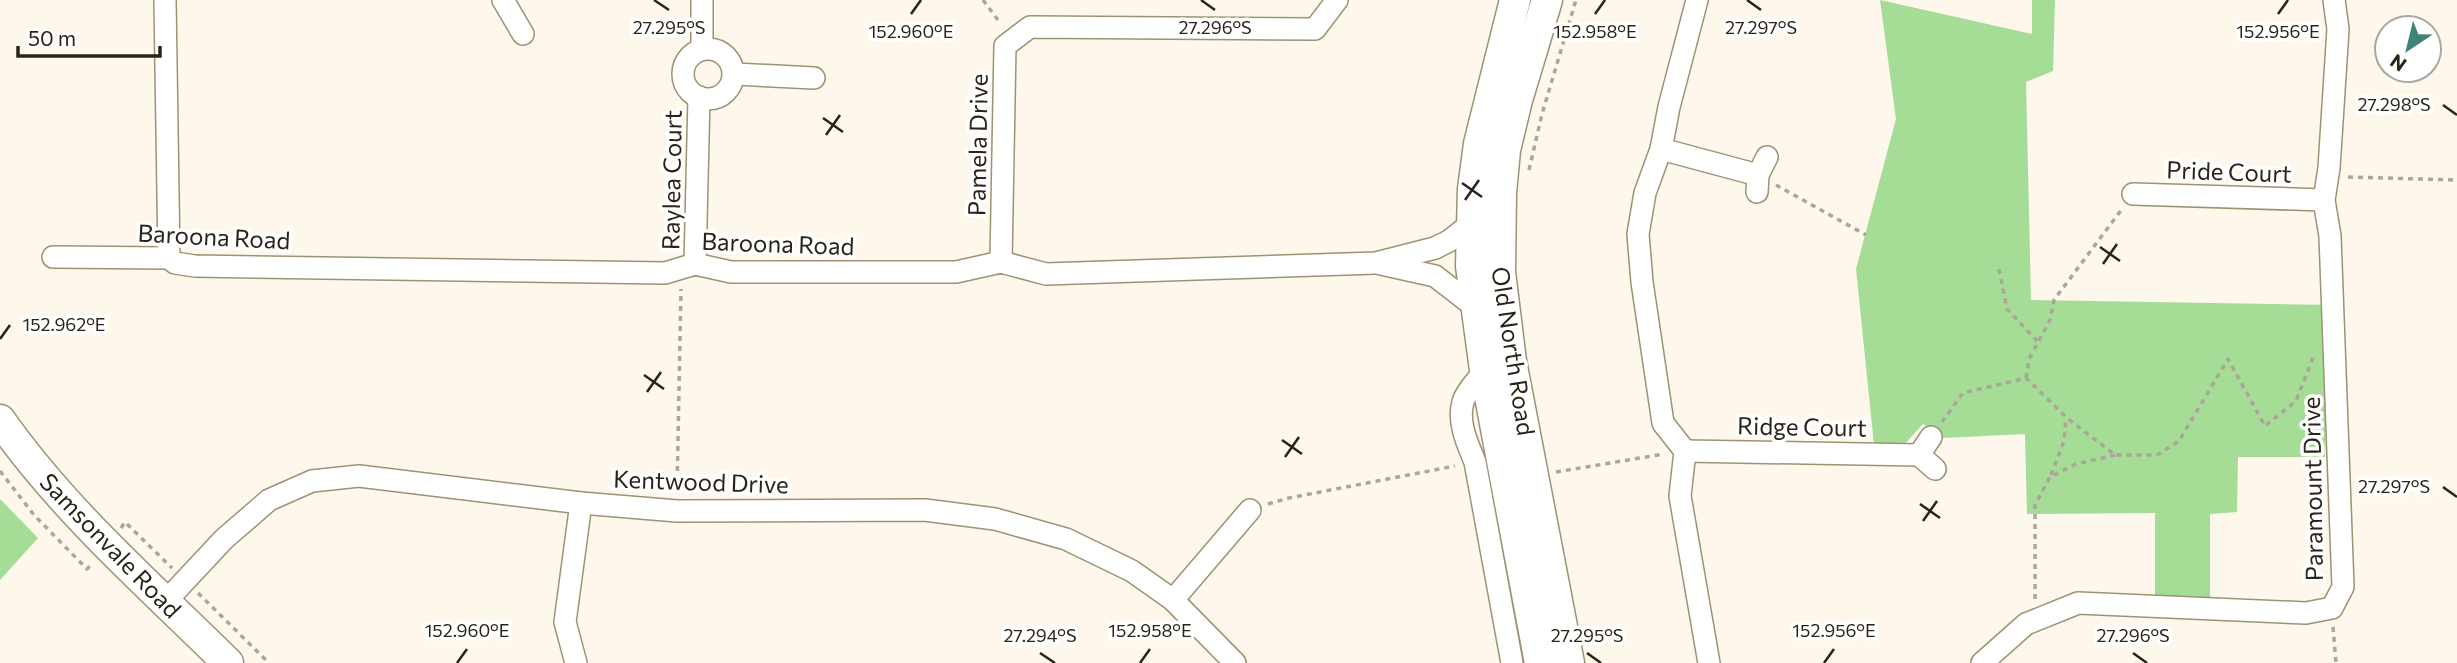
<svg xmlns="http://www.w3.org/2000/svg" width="2457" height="663" font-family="Commissioner,sans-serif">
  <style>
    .green { fill: #a5dc96 }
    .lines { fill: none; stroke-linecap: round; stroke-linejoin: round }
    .minor-casing { stroke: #9e9274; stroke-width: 24 }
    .secondary-casing { stroke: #9e9274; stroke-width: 33 }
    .path { stroke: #aba699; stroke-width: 3.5; stroke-dasharray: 5 5; stroke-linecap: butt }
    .minor { stroke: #fff; stroke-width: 21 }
    .secondary { stroke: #fff; stroke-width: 30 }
    .ticks { fill: none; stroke: #292418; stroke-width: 2.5 }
    .labels { text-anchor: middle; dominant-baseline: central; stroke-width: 7; stroke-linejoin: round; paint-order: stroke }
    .street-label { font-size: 24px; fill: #292418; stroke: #fff }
    .ticks-label { font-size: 18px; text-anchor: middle; fill: #292418; stroke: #fff; stroke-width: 7; stroke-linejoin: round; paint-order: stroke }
  </style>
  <rect width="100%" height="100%" fill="#fdf8eb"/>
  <g class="green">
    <path d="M 1880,0 L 2032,34 L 2032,0 L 2055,0 L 2053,71 L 2026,82 L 2031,300 L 2329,305 L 2325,457 L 2238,457 L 2237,512 L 2210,514 L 2210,601 L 2155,601 L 2155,513 L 2027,514 L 2025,434 L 1943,438 L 1923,424 L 1902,447 L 1874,445 L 1856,269 L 1896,119 Z"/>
    <path d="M 0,499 L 38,538 L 0,580 Z"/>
  </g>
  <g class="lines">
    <defs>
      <g id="minor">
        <path d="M 165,0 L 169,258"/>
        <path d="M 503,0 L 523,34"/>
        <path d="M 702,0 L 702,49"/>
        <path d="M 1697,0 L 1669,107 L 1661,149 L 1645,193 L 1638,234 L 1642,282 L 1663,423 L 1685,451 L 1680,496 L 1709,663"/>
        <circle cx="708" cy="74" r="25"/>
        <path d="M 735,74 L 814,78"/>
        <path d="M 1661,149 L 1758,175"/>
        <path d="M 1757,192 L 1758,175 L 1767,157"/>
        <path d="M 2133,194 L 2324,200"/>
        <path d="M 53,257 L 169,258 L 175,263 L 195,266 L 665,273 L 695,264 L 731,272 L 956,272 L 1001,262 L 1046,274 L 1376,263 L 1435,248 L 1449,241 L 1472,223"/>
        <path d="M 1001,262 L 1005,46 L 1030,27 L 1315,29 L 1337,0"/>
        <path d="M 695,264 L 699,97"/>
        <path d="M 1381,264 L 1435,276 L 1475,307"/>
        <path d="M 1485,370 C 1478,380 1466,391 1463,402 C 1457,422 1468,445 1475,462 L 1512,663"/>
        <path d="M 1931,437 L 1919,455 L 1935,469"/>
        <path d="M 1685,451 L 1919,455"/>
        <path d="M 1173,600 L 1250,510"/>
        <path d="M 166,601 L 224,539 L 269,500 L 312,481 L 359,476 L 581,503 L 677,511 L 925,510 L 995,519 L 1066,539 L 1132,571 L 1173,600 L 1235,663"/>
        <path d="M 576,663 L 565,622 L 581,503"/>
        <path d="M 1982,663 L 2026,624 L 2078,603 L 2306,613 L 2332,608 L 2343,587 L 2330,236 L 2324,200 L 2329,168 L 2338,29 L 2334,0"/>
      </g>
      <g id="secondary">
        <path d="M 1515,0 L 1479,144 L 1473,189 L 1471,266 L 1485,370 L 1540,663"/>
        <path d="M 1547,0 L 1517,100 L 1505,150 L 1501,193 L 1500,272 L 1511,361 L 1569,663"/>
        <path d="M 0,420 C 64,511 149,585 228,663"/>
      </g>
    </defs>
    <use href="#minor" class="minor-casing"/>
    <use href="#secondary" class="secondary-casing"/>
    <g class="path">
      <path d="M 983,0 L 1001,24"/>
      <path d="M 1529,170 L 1542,114 L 1576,0"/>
      <path d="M 2348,177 L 2457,180"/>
      <path d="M 1776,185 L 1866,235"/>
      <path d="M 1999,269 L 2007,309 L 2038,342"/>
      <path d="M 2026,378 L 2029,359 L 2050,320 L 2054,300 L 2122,209"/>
      <path d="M 1942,422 L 1963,393 L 2026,378 L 2067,418 L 2115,455 L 2157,455 L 2179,441 L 2228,359 L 2265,426 L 2296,401 L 2314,355"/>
      <path d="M 0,471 L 34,515 L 87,569 L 92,564"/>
      <path d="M 1556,472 L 1664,454"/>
      <path d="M 2051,475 L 2064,441 L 2066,419"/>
      <path d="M 677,491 L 681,289"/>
      <path d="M 1268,504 L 1289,498 L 1455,466"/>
      <path d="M 121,528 L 125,522 L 172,568"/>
      <path d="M 198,593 L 269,663"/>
      <path d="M 2035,599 L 2035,505 L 2050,477 L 2076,464 L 2115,455"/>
      <path d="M 2333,627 L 2336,663"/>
    </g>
    <use href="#minor" class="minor"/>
    <use href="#secondary" class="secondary"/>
  </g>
  <path class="ticks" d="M 654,0 L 669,10M 1201,0 L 1215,10M 1747,0 L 1761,10M 911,14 L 921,0M 1595,14 L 1605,0M 2278,14 L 2288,0M 2443,105 L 2457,115M 823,118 L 843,132M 826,135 L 840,115M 1462,183 L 1482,197M 1465,200 L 1479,180M 2100,247 L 2120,261M 2103,264 L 2117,244M 0,339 L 10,325M 644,375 L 664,389M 647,392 L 661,372M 1282,440 L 1302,454M 1285,457 L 1299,437M 2443,487 L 2457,497M 1920,504 L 1940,518M 1923,521 L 1937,501M 1040,653 L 1055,663M 1587,653 L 1601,663M 2133,653 L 2147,663M 457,663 L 467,649M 1140,663 L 1150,649M 1824,663 L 1834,649"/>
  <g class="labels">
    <g class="street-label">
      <text transform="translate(977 145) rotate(-89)">Pamela Drive</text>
      <text transform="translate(2229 171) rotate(2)">Pride Court</text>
      <text transform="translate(671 180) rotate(-89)">Raylea Court</text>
      <text transform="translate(214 236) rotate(3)">Baroona Road</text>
      <text transform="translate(778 243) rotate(2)">Baroona Road</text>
      <text transform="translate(1514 351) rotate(81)">Old North Road</text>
      <text transform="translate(1802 426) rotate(1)">Ridge Court</text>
      <text transform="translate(701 481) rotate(2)">Kentwood Drive</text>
      <text transform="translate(2312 489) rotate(-91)">Paramount Drive</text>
      <text transform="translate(111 545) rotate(46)">Samsonvale Road</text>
    </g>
  </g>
  <g class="ticks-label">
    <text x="669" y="34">27.295°S</text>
    <text x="1215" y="34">27.296°S</text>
    <text x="1761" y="34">27.297°S</text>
    <text x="911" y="38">152.960°E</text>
    <text x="1595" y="38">152.958°E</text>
    <text x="2278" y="38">152.956°E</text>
    <text x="2394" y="111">27.298°S</text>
    <text x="64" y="331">152.962°E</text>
    <text x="2394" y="493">27.297°S</text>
    <text x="467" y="637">152.960°E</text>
    <text x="1150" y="637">152.958°E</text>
    <text x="1834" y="637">152.956°E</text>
    <text x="1040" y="642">27.294°S</text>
    <text x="1587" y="642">27.295°S</text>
    <text x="2133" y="642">27.296°S</text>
  </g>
  <g transform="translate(2408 49) rotate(215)"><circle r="33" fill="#ffffff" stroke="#a9a7a3" stroke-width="2"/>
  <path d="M0-5L12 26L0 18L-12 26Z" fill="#3e847a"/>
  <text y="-10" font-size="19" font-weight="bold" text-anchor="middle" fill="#292418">N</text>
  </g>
  <path d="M18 46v10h142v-10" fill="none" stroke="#292418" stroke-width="3.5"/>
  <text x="28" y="46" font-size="21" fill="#292418" stroke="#ffffff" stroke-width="5" paint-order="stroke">50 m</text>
</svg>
